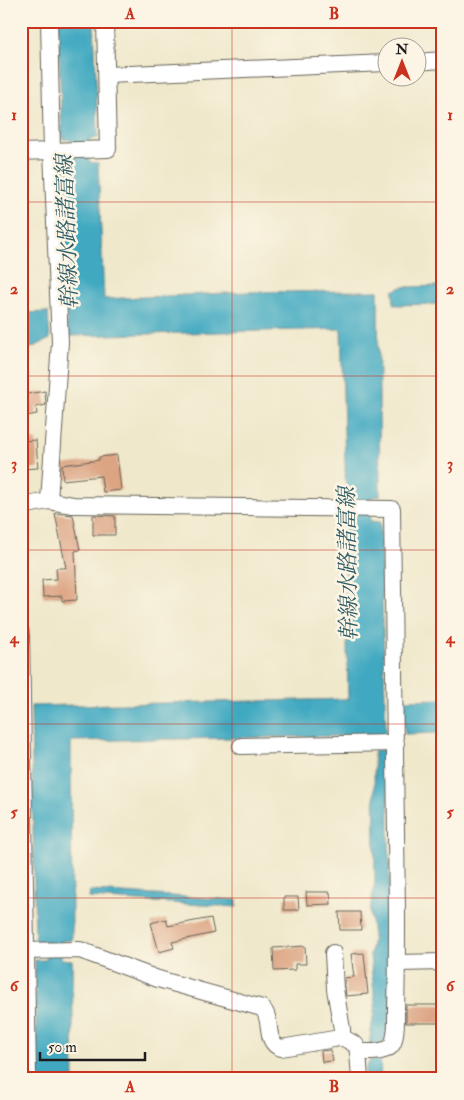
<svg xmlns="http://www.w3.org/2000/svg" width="464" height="1100" font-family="'IM FELL Double Pica','Noto Serif JP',serif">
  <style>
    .water { fill: #41a9c1; stroke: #2e626e }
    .building { fill: #dca483 }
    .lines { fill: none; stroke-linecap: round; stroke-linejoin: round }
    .minor-casing { stroke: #666359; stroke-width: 18 }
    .minor { stroke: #fff; stroke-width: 16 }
    .grid { fill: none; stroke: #c8321e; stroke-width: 1; stroke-opacity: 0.55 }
    .labels { text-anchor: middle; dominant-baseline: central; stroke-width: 5; stroke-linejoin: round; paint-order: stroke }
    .water-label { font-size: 22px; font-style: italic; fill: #2d5b66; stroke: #fcf5e5 }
    .neatline { fill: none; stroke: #c8321e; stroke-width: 2 }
    .grid-label { font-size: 16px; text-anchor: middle; font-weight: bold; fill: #c8321e }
  </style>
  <rect width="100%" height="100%" fill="#fcf5e5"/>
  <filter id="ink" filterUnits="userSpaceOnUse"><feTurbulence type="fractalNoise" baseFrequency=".02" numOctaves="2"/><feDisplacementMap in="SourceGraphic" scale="10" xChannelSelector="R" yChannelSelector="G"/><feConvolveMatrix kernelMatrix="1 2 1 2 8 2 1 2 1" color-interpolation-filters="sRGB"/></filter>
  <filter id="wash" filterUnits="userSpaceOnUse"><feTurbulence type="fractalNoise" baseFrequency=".0096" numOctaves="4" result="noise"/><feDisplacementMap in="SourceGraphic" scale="20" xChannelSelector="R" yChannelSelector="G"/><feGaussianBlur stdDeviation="1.12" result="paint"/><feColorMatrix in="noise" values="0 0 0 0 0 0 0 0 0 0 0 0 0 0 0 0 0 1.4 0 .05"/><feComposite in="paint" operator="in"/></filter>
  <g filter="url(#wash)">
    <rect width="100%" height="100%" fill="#efe8cb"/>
    <g class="water">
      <path d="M 58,21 L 94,21 L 98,138 L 88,140 L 89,162 L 98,163 L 104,299 L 248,292 L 378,291 L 380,496 L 371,497 L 370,521 L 380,522 L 386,735 L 71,741 L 72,940 L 62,941 L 61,959 L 72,960 L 74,1079 L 37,1079 L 35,960 L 46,960 L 46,941 L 35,941 L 31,706 L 348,699 L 345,522 L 355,522 L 355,497 L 346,497 L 341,329 L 67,336 L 63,163 L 72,163 L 72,140 L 62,139 Z"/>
      <path d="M 443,286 L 443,304 L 394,305 L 393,291 L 402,287 Z"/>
      <path d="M 48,312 L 50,339 L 21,353 L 21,313 Z"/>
      <path d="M 443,699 L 443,733 L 405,734 L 403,700 Z"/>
      <path d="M 374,750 L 388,750 L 391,996 L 388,1038 L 378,1045 L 369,1046 L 375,1004 L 370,955 L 373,938 L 370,910 L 375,882 Z"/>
      <path d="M 90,891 L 237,900 L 237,907 L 89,898 Z"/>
      <path d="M 370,1060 L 380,1060 L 381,1079 L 366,1079 L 365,1070 Z"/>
    </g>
    <g id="blocks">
      <g class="building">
        <path d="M 45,391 L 46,405 L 36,407 L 37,414 L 21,417 L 21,395 Z"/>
        <path d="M 36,440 L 38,468 L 21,469 L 21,441 Z"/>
        <path d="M 117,455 L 121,490 L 103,492 L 101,476 L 63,480 L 62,465 L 99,460 L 99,457 Z"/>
        <path d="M 55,513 L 73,515 L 80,550 L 75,551 L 77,600 L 62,601 L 62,596 L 43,597 L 42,580 L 57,579 L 56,568 L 66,568 Z"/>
        <path d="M 93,515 L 115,516 L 115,535 L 93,535 Z"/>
        <path d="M 306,892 L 330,892 L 331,904 L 307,905 Z"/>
        <path d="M 284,897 L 298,897 L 299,910 L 284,910 Z"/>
        <path d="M 339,912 L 360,912 L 361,930 L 340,930 Z"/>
        <path d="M 211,918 L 214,933 L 172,942 L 174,948 L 159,952 L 151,923 L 166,919 L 168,926 Z"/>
        <path d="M 305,946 L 306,964 L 295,964 L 295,970 L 274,971 L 273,948 Z"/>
        <path d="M 364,953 L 368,994 L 346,996 L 344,978 L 354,977 L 351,954 Z"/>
        <rect x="406" y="1005" width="37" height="18"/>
        <path d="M 331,1050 L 333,1061 L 322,1062 L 321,1051 Z"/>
      </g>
    </g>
  </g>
  <g filter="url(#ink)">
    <use href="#blocks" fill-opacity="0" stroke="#666359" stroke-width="1"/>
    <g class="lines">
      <defs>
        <g id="minor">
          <path d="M 416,62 L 443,60"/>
          <path d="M 107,75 L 386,63"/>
          <path d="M 21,152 L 108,149 L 105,21"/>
          <path d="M 21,506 L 49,501 L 60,342 L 52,151 L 49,21"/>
          <path d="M 21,632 L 28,1079"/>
          <path d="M 241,746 L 396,743"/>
          <path d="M 21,951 L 80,950 L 158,979 L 262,1008 C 274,1020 263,1042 281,1048 L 334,1039 L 342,1037 L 356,1045 L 358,1052 C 369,1052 388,1054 393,1043 C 397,1033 396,1019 396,1009 C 397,977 397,946 397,914 C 396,779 394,644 392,509 L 73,505 L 49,501"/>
          <path d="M 333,953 L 335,989 L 342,1029 L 342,1037"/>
          <path d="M 398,963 L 443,962"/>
          <path d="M 358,1052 L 360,1079"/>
        </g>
      </defs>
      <use href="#minor" class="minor-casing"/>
      <use href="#minor" class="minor"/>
    </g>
  </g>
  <path class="grid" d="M 232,21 L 232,1079M 21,202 L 443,202M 21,376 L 443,376M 21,550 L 443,550M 21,724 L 443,724M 21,898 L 443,898"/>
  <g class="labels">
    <g class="water-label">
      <text transform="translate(67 232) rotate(-92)">幹線水路諸富線</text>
      <text transform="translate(348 564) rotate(-91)">幹線水路諸富線</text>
    </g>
  </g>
  <rect width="464" height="1100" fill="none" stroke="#fcf5e5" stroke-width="55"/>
  <g transform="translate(402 62)"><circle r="24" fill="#fcf5e5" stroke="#a29e95"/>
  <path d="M0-4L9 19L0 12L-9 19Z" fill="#c8321e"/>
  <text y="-8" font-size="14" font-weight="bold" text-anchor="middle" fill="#1c1c1c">N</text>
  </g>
  <path d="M40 1052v8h105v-8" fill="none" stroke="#1c1c1c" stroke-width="2.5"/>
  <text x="48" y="1052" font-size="15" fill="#1c1c1c" stroke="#fcf5e5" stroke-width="4" paint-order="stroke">50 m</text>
  <rect x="28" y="28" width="408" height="1044" class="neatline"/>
  <g class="grid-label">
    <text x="130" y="19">A</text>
    <text x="334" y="19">B</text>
    <text x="14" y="120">1</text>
    <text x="450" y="120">1</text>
    <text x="14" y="294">2</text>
    <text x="450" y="294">2</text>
    <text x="14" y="469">3</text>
    <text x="450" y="469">3</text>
    <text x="14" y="643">4</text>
    <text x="450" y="643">4</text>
    <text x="14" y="817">5</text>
    <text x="450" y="817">5</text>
    <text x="14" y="991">6</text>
    <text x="450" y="991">6</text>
    <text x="130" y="1092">A</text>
    <text x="334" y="1092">B</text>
  </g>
</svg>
